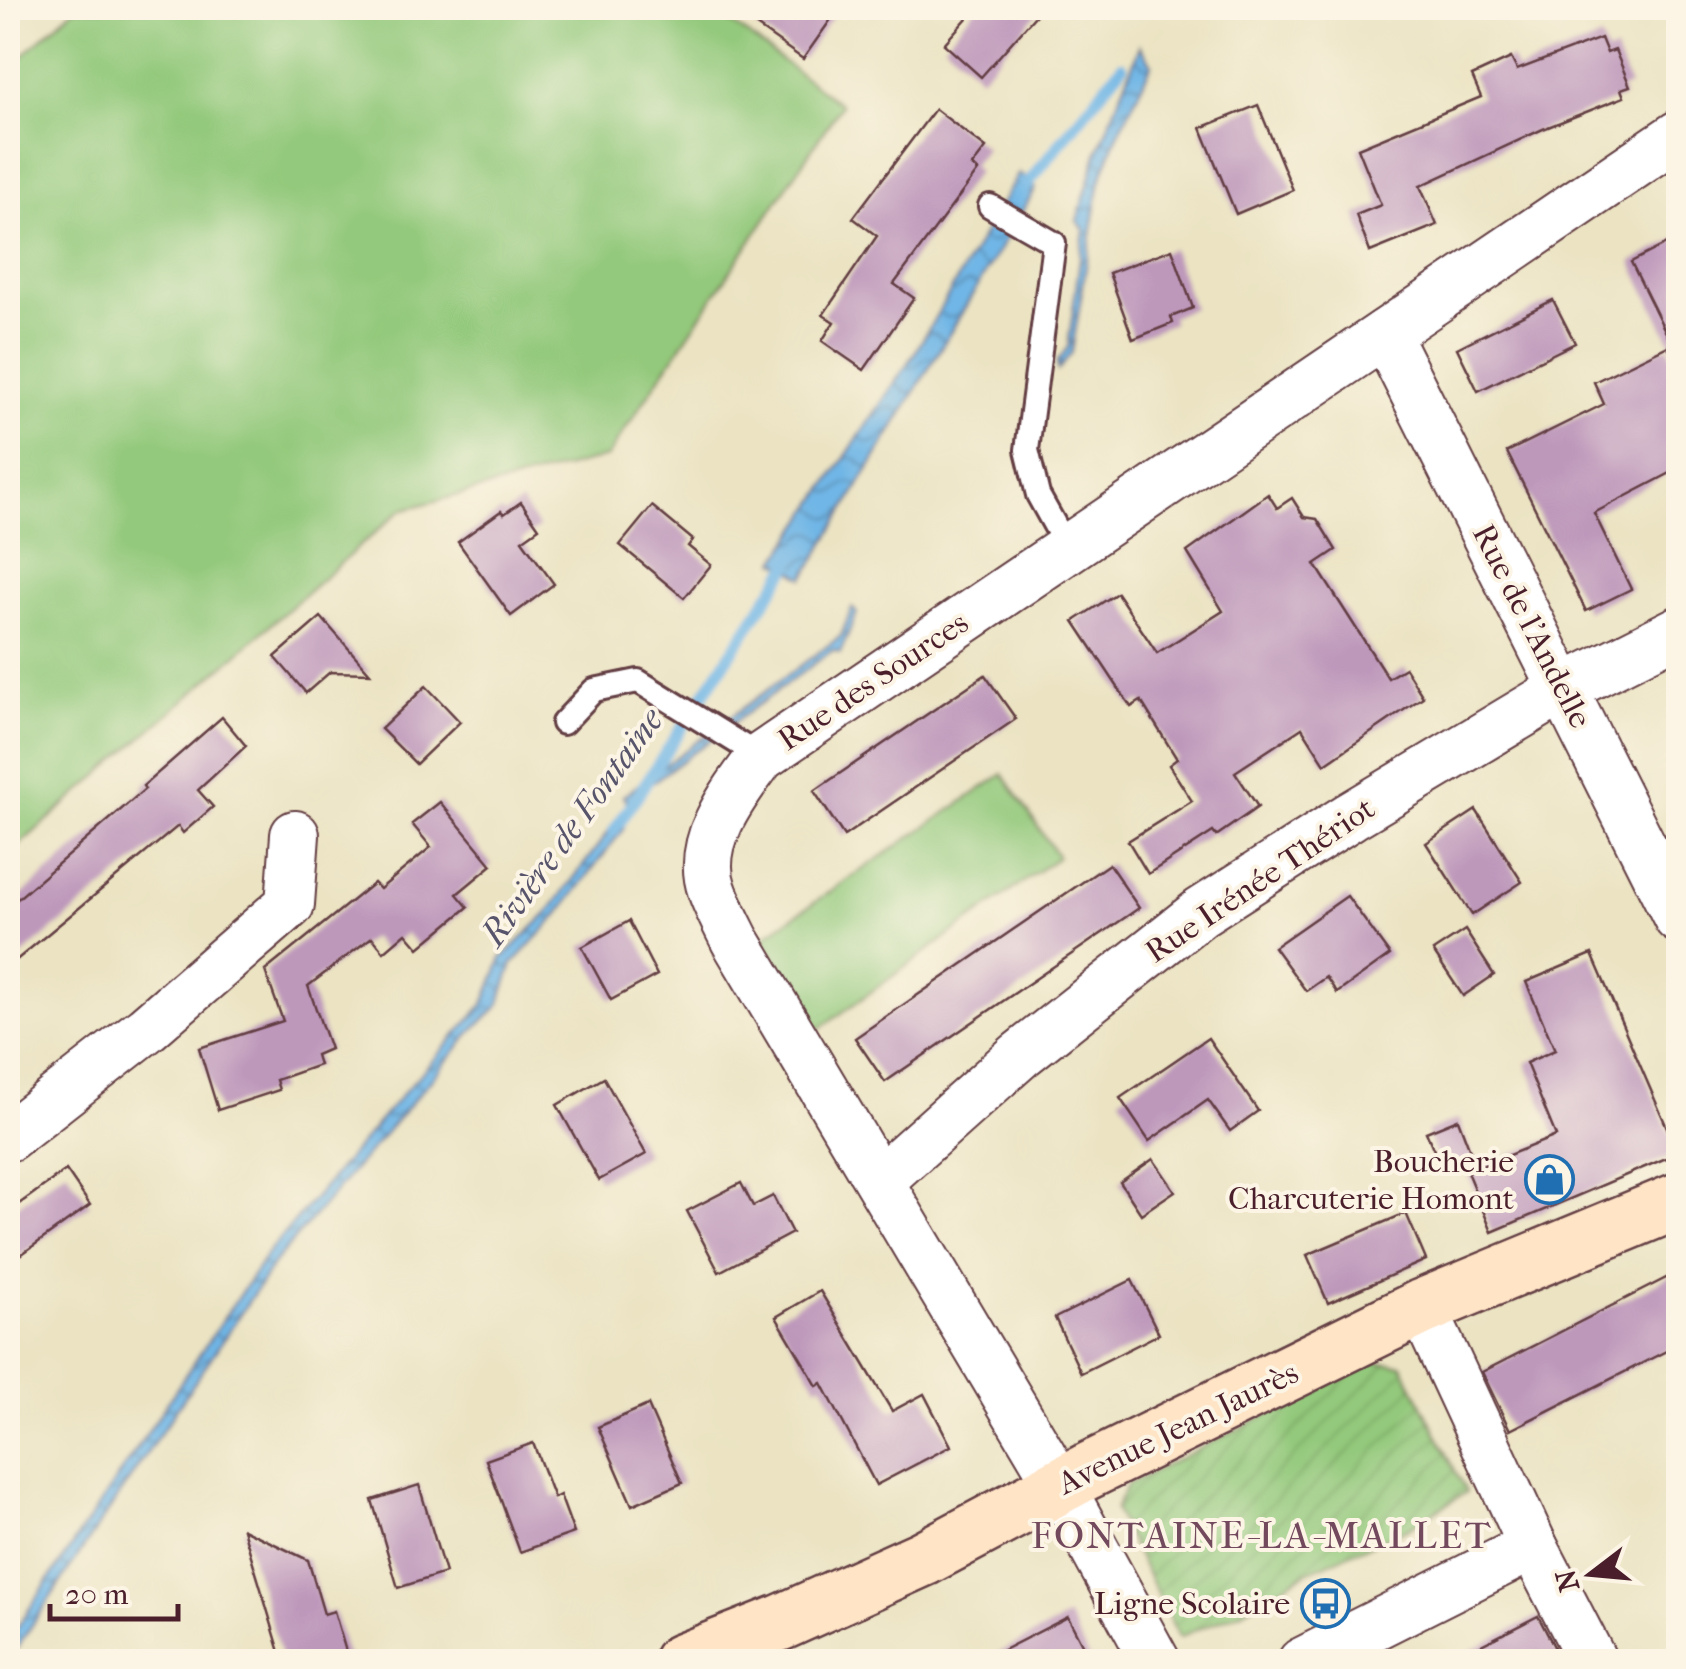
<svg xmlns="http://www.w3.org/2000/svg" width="1686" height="1669" font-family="'IM FELL French Canon',serif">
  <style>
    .grass { fill: #93c97b; stroke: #6e7453; stroke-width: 2.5 }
    .garden { fill: url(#garden-furrows); stroke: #6e7453; stroke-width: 2.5 }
    .water { fill: url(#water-waves); stroke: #5d6a88; stroke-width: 2.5 }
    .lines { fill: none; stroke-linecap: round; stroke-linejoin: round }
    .stream { stroke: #70b6e6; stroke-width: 12 }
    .building { fill: #be98bb }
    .lane-casing { stroke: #623c42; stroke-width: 28 }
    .street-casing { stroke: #623c42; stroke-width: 52 }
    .secondary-casing { stroke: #623c42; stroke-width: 60 }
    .lane { stroke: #fff; stroke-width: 22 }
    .street { stroke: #fff; stroke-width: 48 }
    .secondary { stroke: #ffe4c6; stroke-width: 55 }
    .labels { text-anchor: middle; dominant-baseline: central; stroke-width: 8; stroke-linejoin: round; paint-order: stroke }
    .street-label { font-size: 32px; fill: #4a1f2b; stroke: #fcf5e5 }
    .poi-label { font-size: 32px; fill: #4a1f2b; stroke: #fcf5e5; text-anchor: end }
    .water-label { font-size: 35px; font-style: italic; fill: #57546c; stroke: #fcf5e5 }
    .quarter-label { font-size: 38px; letter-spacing: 2.5px; fill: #73495d; stroke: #fcf5e5 }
  </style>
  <defs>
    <pattern id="garden-furrows" width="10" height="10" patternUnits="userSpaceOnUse" patternTransform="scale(2.5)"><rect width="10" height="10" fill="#93c97b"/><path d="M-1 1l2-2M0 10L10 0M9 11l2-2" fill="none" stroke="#80ac6a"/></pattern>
    <pattern id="water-waves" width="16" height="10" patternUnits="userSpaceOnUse" patternTransform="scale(2.5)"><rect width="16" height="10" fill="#70b6e6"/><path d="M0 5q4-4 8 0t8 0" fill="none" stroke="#5e93bb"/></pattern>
  </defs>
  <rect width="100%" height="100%" fill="#fcf5e5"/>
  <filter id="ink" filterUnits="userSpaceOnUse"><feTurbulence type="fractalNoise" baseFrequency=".01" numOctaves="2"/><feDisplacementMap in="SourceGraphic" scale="20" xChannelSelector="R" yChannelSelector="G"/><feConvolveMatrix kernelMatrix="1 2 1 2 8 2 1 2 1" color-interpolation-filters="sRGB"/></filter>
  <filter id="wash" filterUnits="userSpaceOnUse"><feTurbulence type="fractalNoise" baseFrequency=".0048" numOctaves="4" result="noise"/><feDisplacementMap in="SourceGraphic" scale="40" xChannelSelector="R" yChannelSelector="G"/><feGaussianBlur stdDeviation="2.25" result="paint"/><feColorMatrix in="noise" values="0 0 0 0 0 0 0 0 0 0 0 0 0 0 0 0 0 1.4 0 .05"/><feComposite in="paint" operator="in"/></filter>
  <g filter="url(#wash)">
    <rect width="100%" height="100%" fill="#ebe3c2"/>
    <g class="grass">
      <path d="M 75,8 L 712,8 L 841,105 L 607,457 L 401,510 L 8,855 L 8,69 Z"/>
      <path d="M 1003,774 L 1058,857 L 818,1030 L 762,938 Z"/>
    </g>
    <path class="garden" d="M 1371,1362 L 1402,1365 L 1466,1492 L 1407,1529 L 1307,1572 L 1245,1610 L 1179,1637 L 1115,1510 L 1127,1485 Z"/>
    <g class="water">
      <path d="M 1140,46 L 1152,64 L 1116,139 L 1100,181 L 1072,352 L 1058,370 L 1057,362 L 1068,347 L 1084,229 L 1077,221 L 1098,151 Z"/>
      <path d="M 1019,173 L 1036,188 L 804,578 L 776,561 L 916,351 Z"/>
      <path d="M 852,608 L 857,613 L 840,653 L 833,650 L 627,801 L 623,796 L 841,636 Z"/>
      <path d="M 620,816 L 624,828 L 558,915 L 513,964 L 498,1007 L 476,1027 L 275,1262 L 8,1661 L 8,1641 L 266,1255 L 404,1092 L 484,1004 L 502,958 L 548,913 Z"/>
    </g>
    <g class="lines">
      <g class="stream">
        <path d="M 1022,191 L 1122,66"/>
        <path d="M 614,831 L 795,556"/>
      </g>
    </g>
    <g id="blocks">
      <g class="building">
        <path d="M 731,8 L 839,8 L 803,59 Z"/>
        <path d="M 976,8 L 1042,8 L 981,77 L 944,44 Z"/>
        <path d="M 1601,38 L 1607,53 L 1615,50 L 1630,86 L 1621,89 L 1624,97 L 1543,129 L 1420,186 L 1437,225 L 1370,252 L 1356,215 L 1381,205 L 1358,148 L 1481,97 L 1472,76 L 1511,58 L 1517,70 Z"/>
        <path d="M 1258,105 L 1293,190 L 1236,214 L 1201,128 Z"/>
        <path d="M 935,109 L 986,148 L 972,166 L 978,171 L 894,284 L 914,298 L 864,370 L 822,341 L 834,322 L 823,315 L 877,236 L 853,218 Z"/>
        <path d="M 1678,238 L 1678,357 L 1631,262 Z"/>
        <path d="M 1172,249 L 1193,308 L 1171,317 L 1173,323 L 1133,339 L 1109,273 Z"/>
        <path d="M 1553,300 L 1575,343 L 1478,391 L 1457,348 Z"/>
        <path d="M 1668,346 L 1678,369 L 1678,469 L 1594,513 L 1631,589 L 1586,611 L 1507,452 L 1604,404 L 1594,382 Z"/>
        <path d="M 1268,494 L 1277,508 L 1292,498 L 1304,517 L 1317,519 L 1336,550 L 1315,564 L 1388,678 L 1405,668 L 1423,697 L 1325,764 L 1302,728 L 1235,772 L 1258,807 L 1216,836 L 1213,832 L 1148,874 L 1128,841 L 1192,801 L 1169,765 L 1177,759 L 1141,701 L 1131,707 L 1074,621 L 1117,593 L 1157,653 L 1223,611 L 1187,552 Z"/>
        <path d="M 521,502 L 539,528 L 522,540 L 554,584 L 511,616 L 458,542 L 501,511 L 504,514 Z"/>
        <path d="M 652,506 L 693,540 L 688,546 L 711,565 L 684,598 L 620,545 Z"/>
        <path d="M 321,617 L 370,673 L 330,672 L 306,693 L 275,657 Z"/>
        <path d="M 985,675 L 1016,719 L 844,836 L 814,791 Z"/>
        <path d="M 426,686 L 460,722 L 416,764 L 381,729 Z"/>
        <path d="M 222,717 L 246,746 L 198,790 L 213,807 L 183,833 L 178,826 L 8,967 L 8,907 L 145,789 L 143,786 Z"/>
        <path d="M 440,802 L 492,865 L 457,894 L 468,907 L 419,948 L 406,933 L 384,952 L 372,937 L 308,986 L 330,1049 L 316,1055 L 319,1065 L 276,1080 L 279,1090 L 218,1110 L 199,1048 L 283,1021 L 265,971 L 374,883 L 380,889 L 431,847 L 412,824 Z"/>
        <path d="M 1476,810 L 1522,882 L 1472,915 L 1426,843 Z"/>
        <path d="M 1109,864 L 1139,908 L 885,1082 L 855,1038 Z"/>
        <path d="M 1347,896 L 1390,955 L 1337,993 L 1326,977 L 1306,991 L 1274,947 Z"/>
        <path d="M 629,921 L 657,975 L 611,1000 L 582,947 Z"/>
        <path d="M 1465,930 L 1494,975 L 1463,996 L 1433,951 Z"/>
        <path d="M 1592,954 L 1678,1153 L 1492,1232 L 1467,1172 L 1556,1136 L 1526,1063 L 1555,1050 L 1526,982 Z"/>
        <path d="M 1208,1038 L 1258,1111 L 1230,1131 L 1208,1100 L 1149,1141 L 1120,1098 Z"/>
        <path d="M 604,1078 L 646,1154 L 599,1180 L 557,1105 Z"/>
        <path d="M 1458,1119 L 1473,1158 L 1443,1171 L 1426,1132 Z"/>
        <path d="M 1153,1159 L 1175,1191 L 1141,1214 L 1120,1182 Z"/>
        <path d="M 66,1170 L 90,1205 L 8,1264 L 8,1212 Z"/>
        <path d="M 741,1183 L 753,1206 L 773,1196 L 792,1233 L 719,1272 L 687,1211 Z"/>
        <path d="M 1406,1213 L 1426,1260 L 1328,1303 L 1307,1255 Z"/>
        <path d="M 1678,1272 L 1678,1345 L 1510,1430 L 1482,1372 Z"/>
        <path d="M 1132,1280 L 1159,1334 L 1081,1373 L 1055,1318 Z"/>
        <path d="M 820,1291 L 892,1411 L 924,1394 L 951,1446 L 876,1485 L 822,1383 L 817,1386 L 776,1317 Z"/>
        <path d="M 648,1405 L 682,1483 L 632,1505 L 598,1427 Z"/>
        <path d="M 533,1443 L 554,1498 L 560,1495 L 574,1533 L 520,1552 L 486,1460 Z"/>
        <path d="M 419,1485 L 445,1573 L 398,1588 L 372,1500 Z"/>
        <path d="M 243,1529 L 308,1560 L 324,1614 L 334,1611 L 349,1662 L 283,1662 Z"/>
        <path d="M 1538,1616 L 1562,1662 L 1448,1662 Z"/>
        <path d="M 1068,1617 L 1091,1662 L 980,1662 Z"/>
      </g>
    </g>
  </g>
  <g filter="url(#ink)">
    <use href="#blocks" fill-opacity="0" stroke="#623c42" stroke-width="2.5"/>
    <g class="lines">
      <defs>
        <g id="lane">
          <path d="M 990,206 L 1054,243 L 1027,450 L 1038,495 L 1068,549"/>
          <path d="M 563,723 L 594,690 L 638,681 L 761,757"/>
        </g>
        <g id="street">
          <path d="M 1385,334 L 1678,918"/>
          <path d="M 8,1137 L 146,1029 L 290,904 L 295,835"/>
          <path d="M 879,1181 L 1020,1055 L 1201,912 L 1351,816 L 1563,689 L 1678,631"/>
          <path d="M 1422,1307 L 1533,1546 L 1593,1662"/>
          <path d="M 1156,1662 L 1060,1486 L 735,940 C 727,924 718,907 712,890 C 695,842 734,793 761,757 L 1678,135"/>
          <path d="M 1302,1662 L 1533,1546"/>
        </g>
        <path id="secondary" d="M 681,1662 L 780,1623 L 924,1558 L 1086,1472 L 1422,1307 L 1678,1201"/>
      </defs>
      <use href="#lane" class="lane-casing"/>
      <use href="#street" class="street-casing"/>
      <use href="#secondary" class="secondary-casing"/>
      <use href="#lane" class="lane"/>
      <use href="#street" class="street"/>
      <use href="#secondary" class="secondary"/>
    </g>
  </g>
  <defs>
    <symbol id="shop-ring" viewBox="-11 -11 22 22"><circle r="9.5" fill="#fcf5e5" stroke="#1f6fb2" stroke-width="1.5"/><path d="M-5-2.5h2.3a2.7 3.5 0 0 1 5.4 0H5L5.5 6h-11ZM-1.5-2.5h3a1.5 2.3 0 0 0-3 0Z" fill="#1f6fb2"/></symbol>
    <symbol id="bus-ring" viewBox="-11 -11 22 22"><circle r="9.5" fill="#fcf5e5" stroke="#1f6fb2" stroke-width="1.5"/><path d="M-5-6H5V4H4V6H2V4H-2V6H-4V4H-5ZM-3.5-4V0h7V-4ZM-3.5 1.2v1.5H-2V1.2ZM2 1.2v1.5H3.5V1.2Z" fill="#1f6fb2"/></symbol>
  </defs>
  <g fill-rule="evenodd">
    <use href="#shop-ring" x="1522" y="1152" width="55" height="55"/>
    <use href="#bus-ring" x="1298" y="1576" width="55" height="55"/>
  </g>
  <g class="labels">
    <g class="street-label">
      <text transform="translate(1532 626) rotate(63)">Rue de l'Andelle</text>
      <text transform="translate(873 681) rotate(-34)">Rue des Sources</text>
      <text transform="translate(1260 880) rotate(-34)">Rue Irénée Thériot</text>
      <text transform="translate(1178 1428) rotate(-26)">Avenue Jean Jaurès</text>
    </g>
    <g class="poi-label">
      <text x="1514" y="1161">Boucherie<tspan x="1514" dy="37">Charcuterie Homont</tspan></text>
      <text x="1290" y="1603">Ligne Scolaire</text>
    </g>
    <g class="water-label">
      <text transform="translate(572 827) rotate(-54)">Rivière de Fontaine</text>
    </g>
    <g class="quarter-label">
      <text x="1262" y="1535">FONTAINE-LA-MALLET</text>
    </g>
  </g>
  <rect width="1686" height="1669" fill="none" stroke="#fcf5e5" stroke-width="40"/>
  <g transform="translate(1591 1574) rotate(254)" stroke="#fcf5e5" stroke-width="8" paint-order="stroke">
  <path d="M0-8L18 38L0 25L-18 38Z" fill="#4a1f2b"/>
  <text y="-15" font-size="28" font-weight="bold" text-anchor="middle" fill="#4a1f2b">N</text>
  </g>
  <path d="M50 1604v15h128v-15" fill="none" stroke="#4a1f2b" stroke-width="5"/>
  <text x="65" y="1604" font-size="30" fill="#4a1f2b" stroke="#fcf5e5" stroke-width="8" paint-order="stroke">20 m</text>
</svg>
